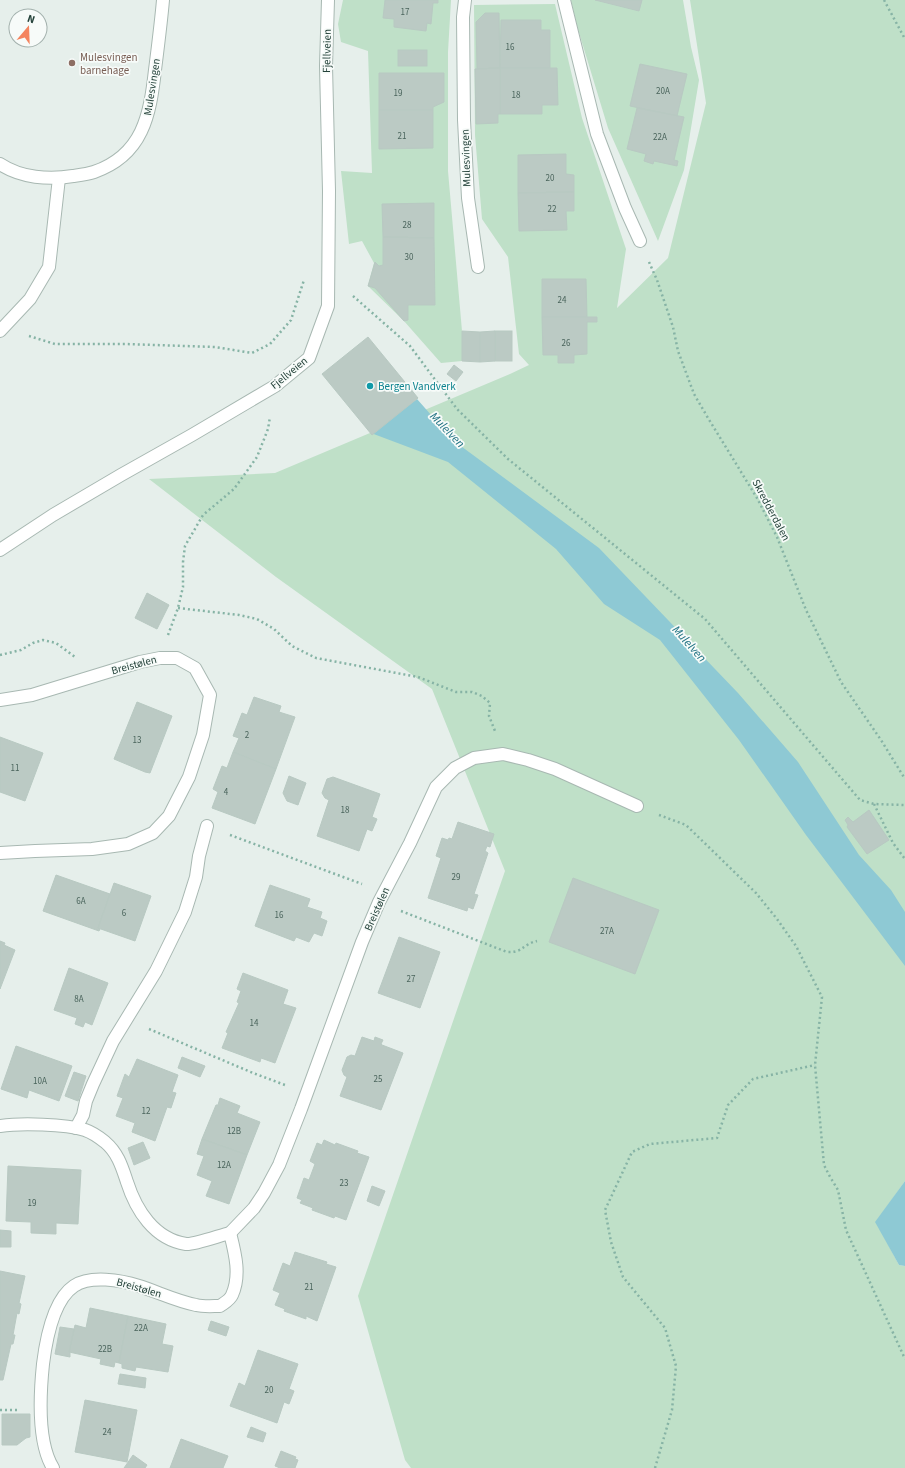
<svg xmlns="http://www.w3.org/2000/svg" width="905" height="1468" font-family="'Source Sans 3',sans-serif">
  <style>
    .green { fill: #bfe0c8 }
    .water { fill: #8ec9d4 }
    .building { fill: #bbcac4; stroke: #b8c9c2 }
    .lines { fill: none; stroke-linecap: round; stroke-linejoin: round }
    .service-casing { stroke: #a8b8b2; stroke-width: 14 }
    .minor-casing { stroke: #a8b8b2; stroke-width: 14 }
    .path { stroke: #86b3a5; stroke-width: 2.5; stroke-dasharray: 2 3; stroke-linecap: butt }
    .service { stroke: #fff; stroke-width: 12 }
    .minor { stroke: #fff; stroke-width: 12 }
    .education-dot { fill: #8d6e63; stroke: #f7fbf9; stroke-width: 1.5 }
    .culture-dot { fill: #0f9aa8; stroke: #f7fbf9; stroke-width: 1.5 }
    .labels { text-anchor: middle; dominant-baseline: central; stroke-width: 3.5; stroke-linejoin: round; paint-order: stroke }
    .number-label { font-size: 9px; fill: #4a645c }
    .street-label { font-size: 11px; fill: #24423a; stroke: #f7fbf9 }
    .education-label { font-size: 11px; fill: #785e54; stroke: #f7fbf9; text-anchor: start }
    .culture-label { font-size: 11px; fill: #0d838f; stroke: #f7fbf9; text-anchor: start }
    .water-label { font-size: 12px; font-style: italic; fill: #1c6f80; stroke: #f7fbf9 }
  </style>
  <rect width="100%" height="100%" fill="#e6efeb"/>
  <g class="green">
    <path d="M 343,0 L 451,0 L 448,52 L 448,171 L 462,331 L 462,361 L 441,363 L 404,321 L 368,286 L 374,263 L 362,241 L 349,244 L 341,171 L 372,173 L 368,51 L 341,42 L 338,24 Z"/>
    <path d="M 571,0 L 683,0 L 691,47 L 699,80 L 684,170 L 658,241 L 608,128 L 577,26 Z"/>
    <path d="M 690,0 L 905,0 L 905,1181 L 876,1222 L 899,1265 L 905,1266 L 905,1468 L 411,1468 L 405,1460 L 358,1296 L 505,871 L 432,689 L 276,577 L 149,479 L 275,473 L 510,374 L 529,365 L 519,354 L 508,257 L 482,219 L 475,135 L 474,5 L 555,4 L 582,118 L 626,249 L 617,308 L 668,258 L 706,103 Z"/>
  </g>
  <g class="water">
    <path d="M 417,399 L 454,441 L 599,548 L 738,693 L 798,762 L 859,855 L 891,890 L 905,912 L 905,966 L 806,835 L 739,740 L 660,640 L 604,604 L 556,549 L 448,462 L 371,433 Z"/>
    <path d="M 905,1181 L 905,1266 L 899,1265 L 875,1222 Z"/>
  </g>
  <g class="building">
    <path d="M 385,0 L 438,0 L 438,3 L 433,3 L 431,24 L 427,23 L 426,31 L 394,27 L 394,19 L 383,18 Z"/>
    <path d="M 595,0 L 642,0 L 639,11 Z"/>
    <path d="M 485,13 L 499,13 L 500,68 L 477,69 L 476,22 Z"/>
    <path d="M 501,20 L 541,20 L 541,30 L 550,30 L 550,68 L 500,68 Z"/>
    <rect x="398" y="50" width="29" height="16"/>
    <path d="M 640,64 L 687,74 L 677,116 L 630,106 Z"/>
    <path d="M 500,68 L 557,68 L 558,105 L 542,105 L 542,114 L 500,114 Z"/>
    <path d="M 500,68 L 500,114 L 498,114 L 498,123 L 476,124 L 475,69 Z"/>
    <path d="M 379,73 L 444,73 L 444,102 L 433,107 L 433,110 L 379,110 Z"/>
    <path d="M 637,108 L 684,117 L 674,160 L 678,161 L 677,166 L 654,161 L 653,164 L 644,161 L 646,154 L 627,149 Z"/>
    <path d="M 379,110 L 433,110 L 433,148 L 379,149 Z"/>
    <path d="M 566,154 L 566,174 L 574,175 L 574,192 L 518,193 L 518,155 Z"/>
    <path d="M 574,192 L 574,211 L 566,211 L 567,230 L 519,231 L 518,193 Z"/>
    <path d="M 434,203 L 434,238 L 383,237 L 382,204 Z"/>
    <path d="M 383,237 L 434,238 L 435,305 L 408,305 L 408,320 L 404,321 L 375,288 L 368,286 L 375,262 L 379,266 L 383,265 Z"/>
    <path d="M 542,279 L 586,279 L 587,317 L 542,317 Z"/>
    <path d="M 542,317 L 597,317 L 597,322 L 587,322 L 587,354 L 574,355 L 574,363 L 558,363 L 558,355 L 543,355 Z"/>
    <path d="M 462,331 L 480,332 L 480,362 L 462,361 Z"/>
    <rect x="495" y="331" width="17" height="30"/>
    <path d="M 495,331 L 495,361 L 480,362 L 480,332 Z"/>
    <path d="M 368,337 L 418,398 L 372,435 L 322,374 Z"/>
    <path d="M 454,365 L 463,372 L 456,381 L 447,374 Z"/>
    <path d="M 147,593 L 169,605 L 157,629 L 135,618 Z"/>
    <path d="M 254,697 L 281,706 L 279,712 L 295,717 L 276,769 L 233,752 L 239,738 L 233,736 L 242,713 L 247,715 Z"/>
    <path d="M 137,702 L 172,716 L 150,773 L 145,772 L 114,759 Z"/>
    <path d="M 0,737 L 43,753 L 25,801 L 0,792 Z"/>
    <path d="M 233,752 L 276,769 L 255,824 L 212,808 L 218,792 L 213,789 L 222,766 L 227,768 Z"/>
    <path d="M 289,776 L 306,783 L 298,805 L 287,801 L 283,793 Z"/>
    <path d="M 333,777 L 380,794 L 372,817 L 377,819 L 372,831 L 367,829 L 359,851 L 317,836 L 329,800 L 325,798 L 322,793 L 327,779 Z"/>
    <path d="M 869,810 L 889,840 L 867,854 L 847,827 L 848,825 L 845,820 L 848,817 L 853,822 Z"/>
    <path d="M 458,822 L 494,834 L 490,847 L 487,846 L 485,851 L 488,853 L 474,894 L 478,895 L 473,909 L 468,907 L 467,911 L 428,898 L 441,858 L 436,856 L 442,838 L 448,840 L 449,838 L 452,839 Z"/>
    <path d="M 56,875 L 110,894 L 98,928 L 100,929 L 99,931 L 43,911 Z"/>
    <path d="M 573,878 L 659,910 L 635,974 L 549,942 Z"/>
    <path d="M 114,883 L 151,896 L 135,941 L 98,928 Z"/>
    <path d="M 270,885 L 310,899 L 307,907 L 322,912 L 320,918 L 327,921 L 322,936 L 314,933 L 309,942 L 296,937 L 294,941 L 255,926 Z"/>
    <path d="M 399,937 L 440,952 L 420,1008 L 378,993 Z"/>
    <path d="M 0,941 L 5,943 L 4,945 L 15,950 L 0,989 Z"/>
    <path d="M 69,968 L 108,983 L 92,1025 L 85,1022 L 83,1027 L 75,1024 L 77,1018 L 54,1010 Z"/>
    <path d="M 243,973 L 288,990 L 283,1004 L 296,1008 L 275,1063 L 261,1058 L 260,1062 L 222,1048 L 228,1033 L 226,1032 L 239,1003 L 237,1002 L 241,991 L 237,989 Z"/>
    <path d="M 362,1037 L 374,1041 L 375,1037 L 383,1040 L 381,1044 L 382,1045 L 403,1053 L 381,1110 L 340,1096 L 347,1077 L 344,1075 L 342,1070 L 347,1057 L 351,1055 L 355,1056 Z"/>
    <path d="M 16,1046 L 72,1066 L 59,1101 L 29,1090 L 27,1098 L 1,1089 Z"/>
    <path d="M 182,1057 L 205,1066 L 200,1077 L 178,1068 Z"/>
    <path d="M 137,1059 L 178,1075 L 172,1092 L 176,1093 L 171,1108 L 167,1107 L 155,1141 L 132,1132 L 135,1123 L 116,1116 L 123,1098 L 117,1096 L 125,1074 L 129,1077 Z"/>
    <path d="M 74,1072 L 86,1076 L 78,1101 L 65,1096 Z"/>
    <path d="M 220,1098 L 240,1106 L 237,1113 L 260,1122 L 247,1155 L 202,1139 L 216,1105 L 218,1105 Z"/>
    <path d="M 202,1139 L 247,1155 L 229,1204 L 206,1196 L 212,1181 L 197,1175 L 204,1156 L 197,1154 Z"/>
    <path d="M 324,1140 L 335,1145 L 336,1143 L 358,1151 L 357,1153 L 369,1157 L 346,1220 L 335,1216 L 334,1218 L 312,1210 L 313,1208 L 300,1203 L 302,1200 L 297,1198 L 304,1178 L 309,1180 L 315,1164 L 310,1161 L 317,1143 L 322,1145 Z"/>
    <path d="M 143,1142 L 150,1158 L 134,1165 L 128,1148 Z"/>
    <path d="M 8,1166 L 81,1170 L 78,1224 L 56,1223 L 56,1234 L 31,1233 L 31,1222 L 6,1221 Z"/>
    <path d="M 372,1186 L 385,1191 L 379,1206 L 367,1201 Z"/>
    <path d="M 0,1230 L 11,1231 L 11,1247 L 0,1247 Z"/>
    <path d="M 295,1252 L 327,1262 L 326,1264 L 336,1267 L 317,1321 L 306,1316 L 306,1319 L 284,1311 L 285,1309 L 275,1305 L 280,1293 L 273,1290 L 283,1263 L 290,1266 Z"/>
    <path d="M 0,1271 L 25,1276 L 19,1303 L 21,1304 L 19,1314 L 17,1313 L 13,1335 L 15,1335 L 13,1344 L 11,1344 L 3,1380 L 0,1380 Z"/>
    <path d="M 90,1308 L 128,1316 L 119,1363 L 115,1362 L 114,1367 L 100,1364 L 101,1359 L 69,1352 L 75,1325 L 86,1328 Z"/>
    <path d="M 128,1316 L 166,1324 L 162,1344 L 173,1346 L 168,1372 L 136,1367 L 135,1371 L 122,1368 L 122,1364 L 119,1363 Z"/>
    <path d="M 211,1321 L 229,1327 L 226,1336 L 208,1330 Z"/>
    <path d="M 60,1327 L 74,1329 L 69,1352 L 70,1353 L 70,1357 L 55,1354 Z"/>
    <path d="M 258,1350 L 298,1364 L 289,1389 L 294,1391 L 289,1404 L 284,1402 L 277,1423 L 230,1406 L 239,1383 L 245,1386 Z"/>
    <path d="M 120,1374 L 146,1378 L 145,1388 L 118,1384 Z"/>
    <path d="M 85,1400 L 137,1410 L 127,1462 L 75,1452 Z"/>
    <path d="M 2,1414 L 30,1414 L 30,1437 L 26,1438 L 17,1445 L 2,1445 Z"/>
    <path d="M 251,1427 L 266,1433 L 263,1442 L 247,1437 Z"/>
    <path d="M 181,1439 L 228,1456 L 223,1468 L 170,1468 Z"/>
    <path d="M 281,1451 L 296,1457 L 295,1459 L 298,1460 L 295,1468 L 280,1468 L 275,1466 Z"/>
    <path d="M 133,1455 L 147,1465 L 145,1468 L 124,1468 Z"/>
  </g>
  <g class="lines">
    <defs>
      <path id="service" d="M 0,331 L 30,299 L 49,267 L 59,178"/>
      <g id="minor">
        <path d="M 465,0 L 463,17 L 464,120 L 468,198 L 478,267"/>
        <path d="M 564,0 L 597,134 L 625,208 L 640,241"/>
        <path d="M 0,164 C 21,178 49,180 73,176 C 80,175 88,174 94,172 C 143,155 150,115 155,70 C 158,46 161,23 163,0"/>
        <path d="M 0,550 L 53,515 L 121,475 L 192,435 L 275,386 L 309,358 L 328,306 L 329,191 L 326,66 L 328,0"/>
        <path d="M 0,700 L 32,695 L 140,662 L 160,658 L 177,658 L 195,668 L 210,695 L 203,735 L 189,777 L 169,816 L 153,833 L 128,844 L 92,849 L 35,851 L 0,853"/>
        <path d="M 0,1126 C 20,1123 65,1124 85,1130 C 91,1132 100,1138 105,1142 C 118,1153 122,1167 127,1182 C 136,1210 154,1239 186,1244 C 194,1245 221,1235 230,1233 C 235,1253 241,1275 232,1295 C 230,1300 224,1303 220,1306 C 213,1306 204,1307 196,1305 C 176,1301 158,1292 139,1286 C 121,1280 90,1275 74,1286 C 53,1300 46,1340 43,1364 C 40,1393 37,1442 53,1468"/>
        <path d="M 76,1128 L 83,1115 L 86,1101 L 93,1084 L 113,1041 L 156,971 L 185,912 L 196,877 L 199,856 L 207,826"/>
        <path d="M 230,1233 L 254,1208 L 264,1193 L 279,1165 L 301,1109 L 362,942 L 379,902 L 410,843 L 436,787 L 455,768 L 474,758 L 503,754 L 528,760 L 555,769 L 637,806"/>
      </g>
    </defs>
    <use href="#service" class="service-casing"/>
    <use href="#minor" class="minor-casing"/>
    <g class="path">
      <path d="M 884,0 L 905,39"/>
      <path d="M 649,262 L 657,280 L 673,327 L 678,351 L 694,394 L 708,418 L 757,498 L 777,537 L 806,610 L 841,682 L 881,740 L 905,779"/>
      <path d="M 353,296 L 410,346 L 457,409 L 508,459 L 705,619 L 860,800 L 874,804 L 905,805"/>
      <path d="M 29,336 L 55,344 L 126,344 L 215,347 L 252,353 L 270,344 L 291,320 L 304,280"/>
      <path d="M 178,608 L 239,615 L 257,619 L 274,629 L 292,646 L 316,658 L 418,677 L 456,692 L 472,692 L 482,696 L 490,703 L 489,716 L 495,731"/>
      <path d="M 168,635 L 178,608 L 183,587 L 183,562 L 185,546 L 203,515 L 234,489 L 257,457 L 268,429 L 270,417"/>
      <path d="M 0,655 L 21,650 L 33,643 L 43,640 L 56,643 L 75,657"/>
      <path d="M 874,804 L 893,843 L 905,859"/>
      <path d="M 659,815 L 686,825 L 756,893 L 777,919 L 796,946 L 822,997 L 815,1065 L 824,1165 L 829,1175 L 838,1190 L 846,1230 L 905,1359"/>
      <path d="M 230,835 L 362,884"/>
      <path d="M 401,911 L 507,952 C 523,953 523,944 537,941"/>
      <path d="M 149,1029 L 253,1073 L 285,1085"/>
      <path d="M 0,1410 L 17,1410"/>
      <path d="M 655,1468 L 672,1410 L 676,1366 L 665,1328 L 623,1277 L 611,1242 L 605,1210 L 632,1152 L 650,1144 L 717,1138 L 728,1105 L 753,1079 L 815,1065"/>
    </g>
    <use href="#service" class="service"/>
    <use href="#minor" class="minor"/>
  </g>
  <circle class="education-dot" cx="72" cy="63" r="4"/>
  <circle class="culture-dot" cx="370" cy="386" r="4"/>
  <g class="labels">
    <g class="number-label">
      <text x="405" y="12">17</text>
      <text x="510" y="47">16</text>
      <text x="663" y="91">20A</text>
      <text x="398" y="93">19</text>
      <text x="516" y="95">18</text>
      <text x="402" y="136">21</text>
      <text x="660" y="137">22A</text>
      <text x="550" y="178">20</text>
      <text x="552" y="209">22</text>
      <text x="407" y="225">28</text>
      <text x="409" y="257">30</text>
      <text x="562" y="300">24</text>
      <text x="566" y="343">26</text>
      <text x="247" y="735">2</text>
      <text x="137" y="740">13</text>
      <text x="15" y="768">11</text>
      <text x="226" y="792">4</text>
      <text x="345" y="810">18</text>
      <text x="456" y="877">29</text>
      <text x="81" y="901">6A</text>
      <text x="124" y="913">6</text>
      <text x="279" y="915">16</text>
      <text x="607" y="931">27A</text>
      <text x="411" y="979">27</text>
      <text x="79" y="999">8A</text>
      <text x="254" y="1023">14</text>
      <text x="378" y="1079">25</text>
      <text x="40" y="1081">10A</text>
      <text x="146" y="1111">12</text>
      <text x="234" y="1131">12B</text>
      <text x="224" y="1165">12A</text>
      <text x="344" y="1183">23</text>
      <text x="32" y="1203">19</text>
      <text x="309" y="1287">21</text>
      <text x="141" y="1328">22A</text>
      <text x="105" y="1349">22B</text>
      <text x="269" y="1390">20</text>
      <text x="107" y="1432">24</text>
    </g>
    <g class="street-label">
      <text transform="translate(327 51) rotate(-89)">Fjellveien</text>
      <text transform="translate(152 87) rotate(-81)">Mulesvingen</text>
      <text transform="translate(466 158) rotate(-92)">Mulesvingen</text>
      <text transform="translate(289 373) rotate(-39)">Fjellveien</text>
      <text transform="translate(771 510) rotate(62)">Skredderdalen</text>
      <text transform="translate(134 665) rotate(-15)">Breistølen</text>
      <text transform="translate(377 909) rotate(-66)">Breistølen</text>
      <text transform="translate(139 1288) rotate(16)">Breistølen</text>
    </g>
    <g class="education-label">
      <text x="80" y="57">Mulesvingen<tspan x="80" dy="13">barnehage</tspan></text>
    </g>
    <g class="culture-label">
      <text x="378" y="386">Bergen Vandverk</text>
    </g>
    <g class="water-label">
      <text transform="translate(447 430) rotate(46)">Mulelven</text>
      <text transform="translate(689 644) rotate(48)">Mulelven</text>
    </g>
  </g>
  <g transform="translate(28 28) rotate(19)"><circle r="19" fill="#f7fbf9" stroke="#a3b1ad"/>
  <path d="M0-3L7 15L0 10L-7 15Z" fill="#f4845f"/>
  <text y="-6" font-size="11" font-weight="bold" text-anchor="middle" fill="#24423a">N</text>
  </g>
</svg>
